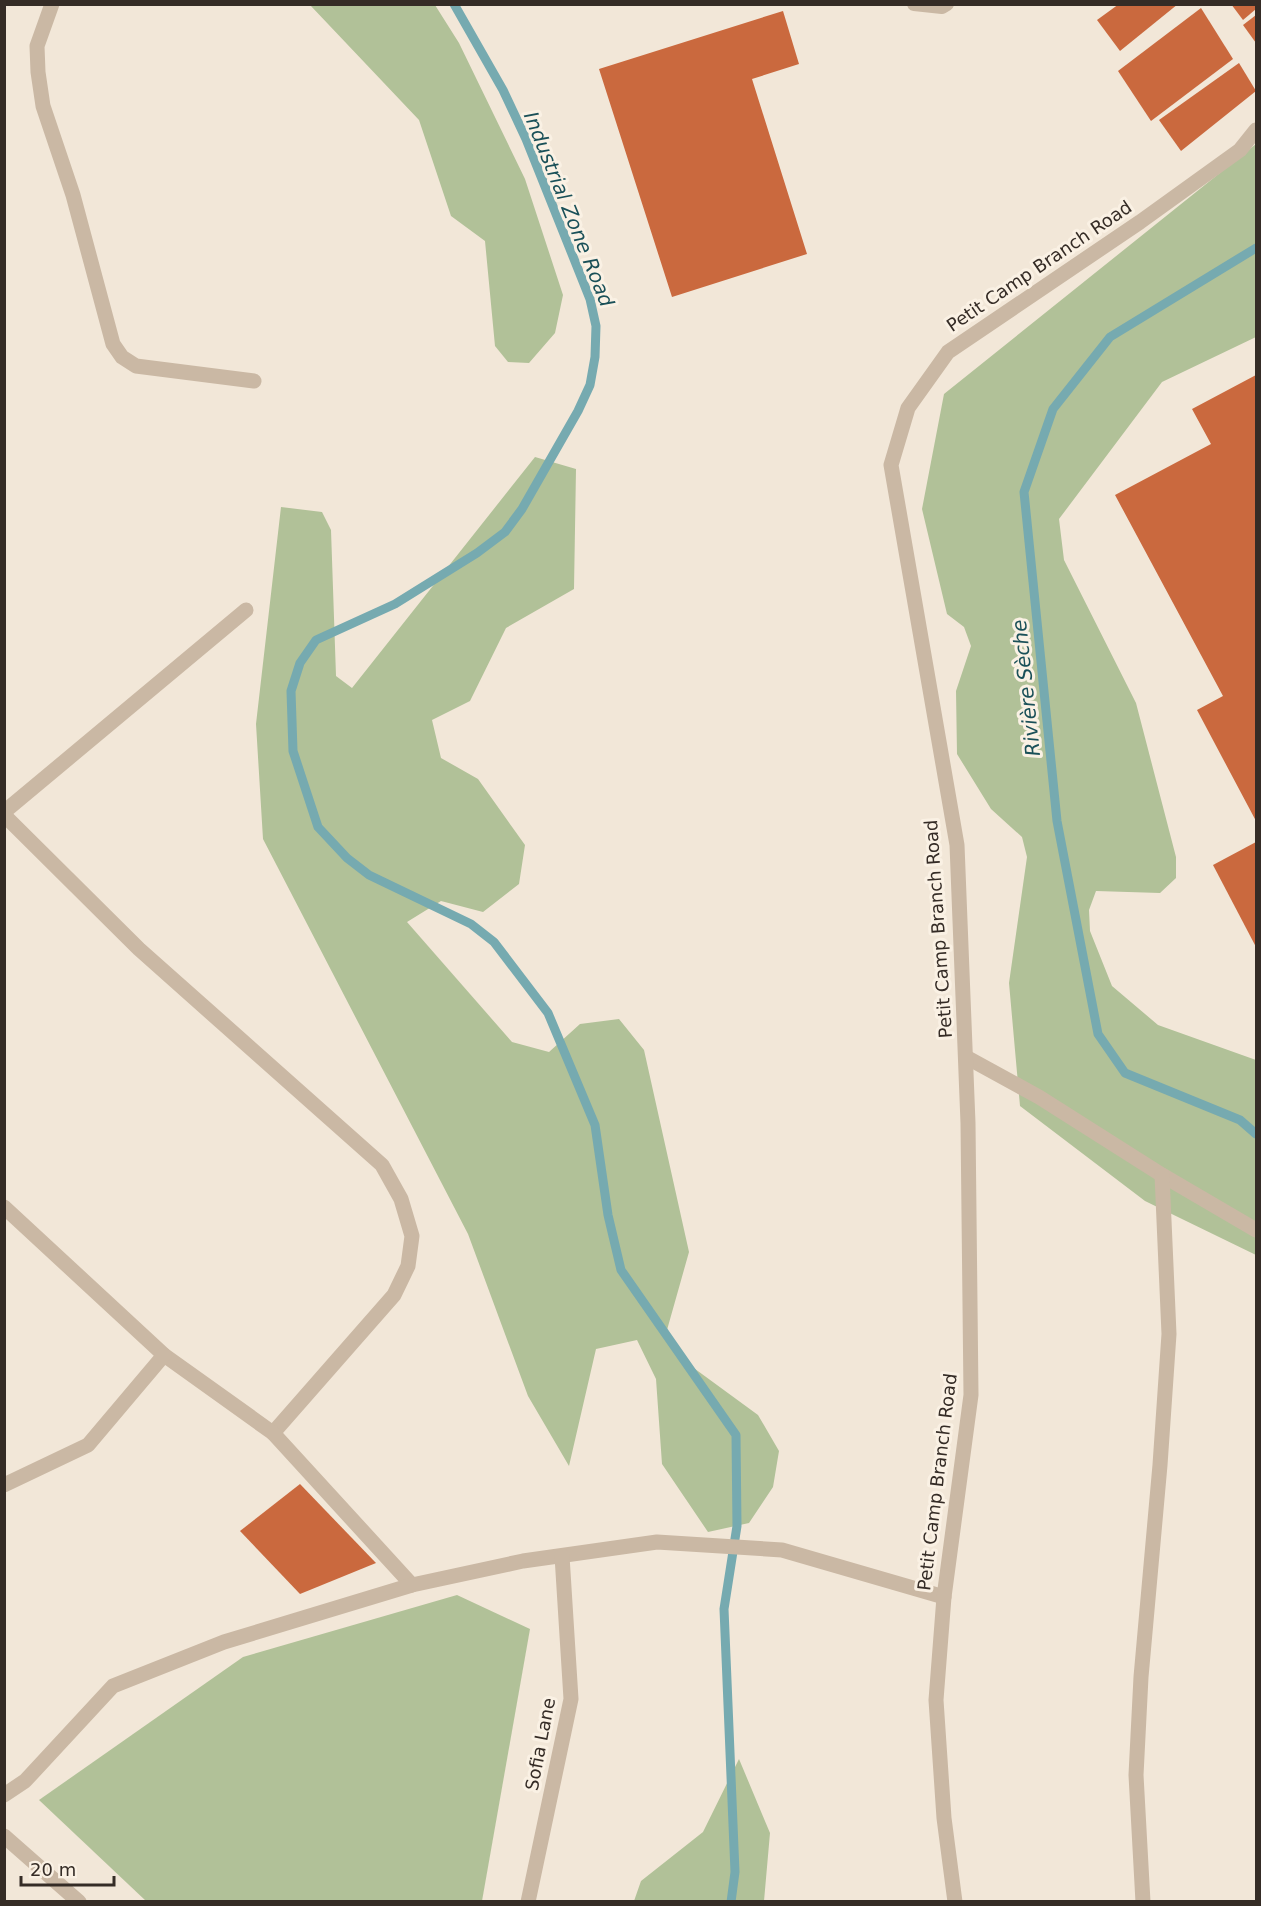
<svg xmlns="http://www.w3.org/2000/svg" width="1261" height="1906" font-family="'DejaVu Sans',sans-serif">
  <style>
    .green { fill: #b1c198 }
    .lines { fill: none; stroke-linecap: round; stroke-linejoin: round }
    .stream { stroke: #76aab0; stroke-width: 9 }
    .building { fill: #ca693e }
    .service { stroke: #cab8a4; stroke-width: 14 }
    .minor { stroke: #cab8a4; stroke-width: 15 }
    .tertiary { stroke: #cab8a4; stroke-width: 15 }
    .labels { text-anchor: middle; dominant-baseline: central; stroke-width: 6; stroke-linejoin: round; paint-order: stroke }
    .street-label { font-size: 18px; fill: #352c26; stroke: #faf1e4 }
    .water-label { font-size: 20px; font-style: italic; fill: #1a5058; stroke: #faf1e4 }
  </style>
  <rect width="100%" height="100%" fill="#f2e7d8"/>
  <g class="green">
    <path d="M 310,5 L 435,5 L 459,43 L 525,179 L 563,295 L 555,333 L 529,363 L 508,362 L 495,346 L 485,241 L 451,216 L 419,120 Z"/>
    <path d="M 1256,144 L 1256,337 L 1162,382 L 1059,519 L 1064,560 L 1136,703 L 1176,857 L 1176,878 L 1160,893 L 1096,891 L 1089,910 L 1090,931 L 1112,986 L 1158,1025 L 1256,1060 L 1256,1255 L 1145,1201 L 1020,1106 L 1009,983 L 1027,857 L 1022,837 L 991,809 L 957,754 L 956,691 L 971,646 L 964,627 L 947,614 L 922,509 L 944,394 Z"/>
    <path d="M 535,457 L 576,469 L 574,589 L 506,628 L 470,701 L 432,720 L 441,758 L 478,779 L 525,845 L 519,884 L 483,912 L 441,901 L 407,922 L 512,1042 L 549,1052 L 580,1024 L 619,1019 L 644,1050 L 689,1252 L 667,1330 L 691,1366 L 758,1415 L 779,1451 L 773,1487 L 749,1523 L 708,1532 L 662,1464 L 656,1379 L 637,1340 L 596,1349 L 569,1466 L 528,1396 L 468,1234 L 263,839 L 256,724 L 281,507 L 322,512 L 331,530 L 336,676 L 352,688 Z"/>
    <path d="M 457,1595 L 530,1629 L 482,1901 L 146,1901 L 39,1800 L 243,1657 Z"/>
    <path d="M 739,1759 L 770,1833 L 764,1901 L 634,1901 L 641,1881 L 703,1832 Z"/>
  </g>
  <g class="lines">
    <g class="stream">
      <path d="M 454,4 L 503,90 L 526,139 L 590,299 L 596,326 L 595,357 L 590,385 L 578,411 L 522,509 L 505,532 L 477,553 L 395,604 L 316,640 L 300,663 L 291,691 L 293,751 L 318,827 L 347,858 L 369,875 L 471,924 L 494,942 L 548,1013 L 595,1125 L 608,1215 L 621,1270 L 736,1435 L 737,1526 L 724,1609 L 735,1872 L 731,1902"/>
      <path d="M 1256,248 L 1110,337 L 1053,409 L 1024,492 L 1057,821 L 1098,1034 L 1125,1073 L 1240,1120 L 1256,1134"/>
    </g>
  </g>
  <g class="building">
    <path d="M 1119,4 L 1178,4 L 1120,51 L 1097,20 Z"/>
    <path d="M 1231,4 L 1256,4 L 1256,9 L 1243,20 Z"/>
    <path d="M 1201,8 L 1233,59 L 1151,121 L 1118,71 Z"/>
    <path d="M 783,11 L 799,64 L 752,79 L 807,254 L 672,297 L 599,69 Z"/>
    <path d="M 1256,15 L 1256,43 L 1243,25 Z"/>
    <path d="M 1239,63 L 1256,91 L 1181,151 L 1159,120 Z"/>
    <path d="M 1256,375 L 1256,821 L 1197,710 L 1223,696 L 1115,495 L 1211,444 L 1192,409 Z"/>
    <path d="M 1256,842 L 1256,947 L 1213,865 Z"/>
    <path d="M 300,1484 L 376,1563 L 300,1594 L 240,1531 Z"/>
  </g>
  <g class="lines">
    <path class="service" d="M 914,4 L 942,7 L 947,4"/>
    <g class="minor">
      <path d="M 52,4 L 37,46 L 38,72 L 43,106 L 73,195 L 113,344 L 122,357 L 136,366 L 254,381"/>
      <path d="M 4,812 L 246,610"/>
      <path d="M 4,815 L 139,949 L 382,1165 L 401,1199 L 412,1236 L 408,1266 L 394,1295 L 273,1433"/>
      <path d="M 966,1057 L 1039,1097 L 1162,1175 L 1256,1230"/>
      <path d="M 4,1207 L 164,1355 L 273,1433 L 412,1585"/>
      <path d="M 4,1485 L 88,1445 L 164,1355"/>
      <path d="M 4,1795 L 25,1781 L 113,1686 L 224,1642 L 412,1585 L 523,1561 L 657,1542 L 782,1550 L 944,1597"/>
      <path d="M 4,1836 L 79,1902"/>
      <path d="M 528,1902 L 571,1699 L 562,1556"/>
      <path d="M 1143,1902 L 1136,1775 L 1141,1677 L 1160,1465 L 1169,1334 L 1162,1175"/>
    </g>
    <path class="tertiary" d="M 955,1902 L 944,1818 L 936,1700 L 944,1597 L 971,1395 L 968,1123 L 957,845 L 891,465 L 908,408 L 948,352 L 1140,222 L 1240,150 L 1256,130"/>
  </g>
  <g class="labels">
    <g class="street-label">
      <text transform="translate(1039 266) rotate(-34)">Petit Camp Branch Road</text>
      <text transform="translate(938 929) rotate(-94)">Petit Camp Branch Road</text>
      <text transform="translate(937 1482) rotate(-83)">Petit Camp Branch Road</text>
      <text transform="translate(540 1744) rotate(-79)">Sofia Lane</text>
    </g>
    <g class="water-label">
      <text transform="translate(569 209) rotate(68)">Industrial Zone Road</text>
      <text transform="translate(1026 688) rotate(-96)">Rivière Sèche</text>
    </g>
  </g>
  <rect width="1261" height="1906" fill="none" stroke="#352c26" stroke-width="12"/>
  <path d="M21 1876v9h93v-9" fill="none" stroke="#352c26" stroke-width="3"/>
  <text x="30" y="1876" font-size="18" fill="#352c26" stroke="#faf1e4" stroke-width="4.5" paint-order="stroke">20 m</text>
</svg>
